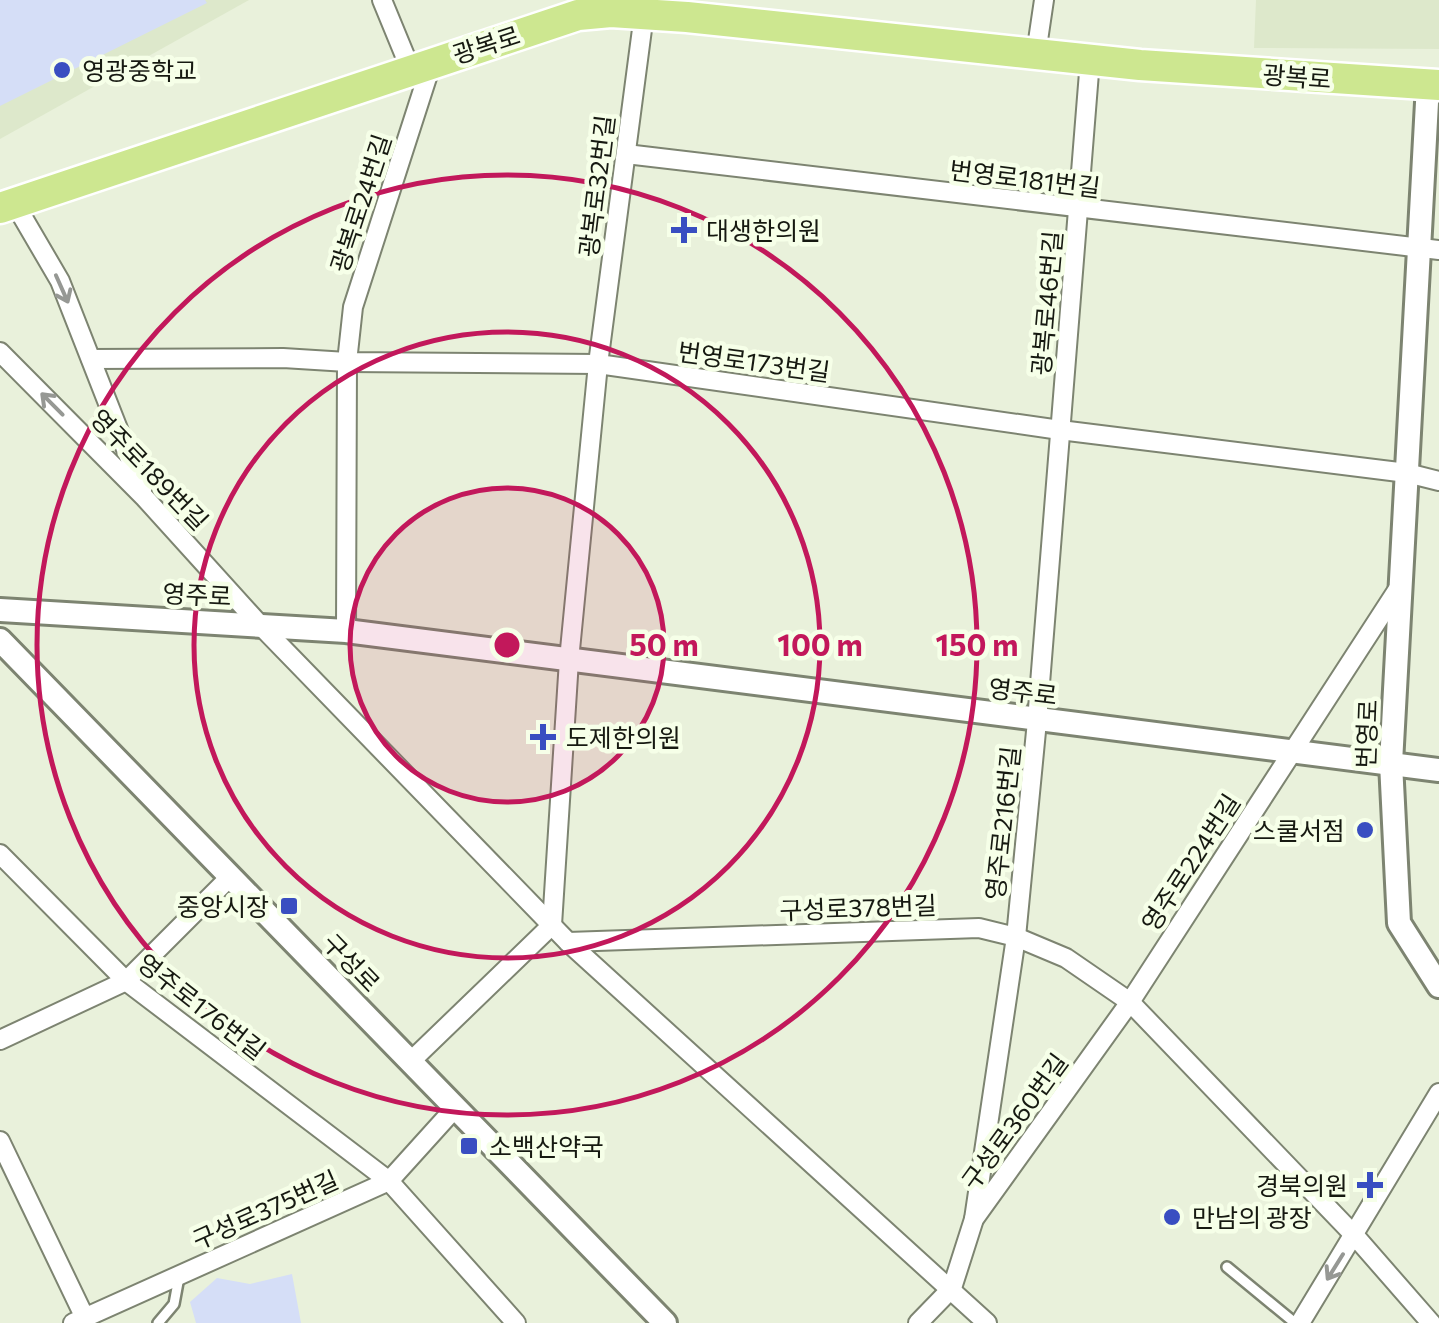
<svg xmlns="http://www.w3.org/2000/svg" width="1439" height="1323" font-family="Commissioner,'Noto Sans KR',sans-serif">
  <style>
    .built { fill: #dde8cb }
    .green { fill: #d5def7 }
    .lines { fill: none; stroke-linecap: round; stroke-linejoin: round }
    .service-casing { stroke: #7d8471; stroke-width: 14 }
    .minor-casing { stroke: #7d8471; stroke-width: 22 }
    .tertiary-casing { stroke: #7d8471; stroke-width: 28 }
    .primary-casing { stroke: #fff; stroke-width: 35 }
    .service { stroke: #fff; stroke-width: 9 }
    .minor { stroke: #fff; stroke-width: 18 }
    .tertiary { stroke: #fff; stroke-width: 22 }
    .primary { stroke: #cde790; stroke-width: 30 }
    .oneway { stroke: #969894 }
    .ring { fill: none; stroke: #c2185b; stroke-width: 5 }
    .poi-dot { fill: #394ec1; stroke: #f6ffe8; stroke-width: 4 }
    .labels { text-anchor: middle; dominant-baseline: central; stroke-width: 9; stroke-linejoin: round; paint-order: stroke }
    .street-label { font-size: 25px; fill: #161911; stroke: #f6ffe8 }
    .poi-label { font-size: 25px; fill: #161911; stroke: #f6ffe8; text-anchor: start }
    .centre { fill: #c2185b; stroke: #f6ffe8; stroke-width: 5 }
    .ring-label { font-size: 30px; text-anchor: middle; font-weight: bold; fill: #c2185b; stroke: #f6ffe8; stroke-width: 9; stroke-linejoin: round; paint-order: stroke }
  </style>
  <rect width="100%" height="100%" fill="#e9f1db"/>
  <g class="built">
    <path d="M 0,0 L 249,0 L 0,139 Z"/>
    <path d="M 1256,0 L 1439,0 L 1439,49 L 1254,48 Z"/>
  </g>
  <g class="green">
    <path d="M 0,0 L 205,0 L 207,3 L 0,106 Z"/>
    <path d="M 292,1274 L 301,1323 L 196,1323 L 190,1302 L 217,1278 L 250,1284 Z"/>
  </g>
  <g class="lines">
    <defs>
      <g id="service">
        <path d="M 1227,1267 L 1295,1323"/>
        <path d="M 158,1323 L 174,1304 L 179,1277"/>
      </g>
      <g id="minor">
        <path d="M 382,0 L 410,68"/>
        <path d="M 1036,54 L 1044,0"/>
        <path d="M 626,154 L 1439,250"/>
        <path d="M 15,204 L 60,281 L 142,490"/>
        <path d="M 0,352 L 145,498 L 260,625 L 568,942 L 987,1323"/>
        <path d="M 91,359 L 283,358 L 347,362 L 598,364 L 1060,430 L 1407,473 L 1439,481"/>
        <path d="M 346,631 L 347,362 L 353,307 L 432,62"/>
        <path d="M 0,854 L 126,981 L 389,1181 L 516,1323"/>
        <path d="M 568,942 L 979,928 L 1016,937 L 1066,958 L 1130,1002 L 1355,1236 L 1431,1323"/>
        <path d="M 0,1040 L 126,981 L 230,877"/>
        <path d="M 410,1062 L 552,925 L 569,660 L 598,364 L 644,14"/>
        <path d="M 0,1141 L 85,1318"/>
        <path d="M 974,1219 L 1016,937 L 1037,721 L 1090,60"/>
        <path d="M 73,1323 L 389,1181 L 455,1108"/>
        <path d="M 918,1323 L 952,1288 L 974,1219 L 1130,1002 L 1400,586"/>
        <path d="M 1300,1323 L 1439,1093"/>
      </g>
      <g id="tertiary">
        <path d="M 1428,84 L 1391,763 L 1399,923 L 1439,986"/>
        <path d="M 0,610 L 346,631 L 1439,770"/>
        <path d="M 0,640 L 665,1323"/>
      </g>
      <path id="primary" d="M 0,208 L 578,15 L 611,12 L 687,17 L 1140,65 L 1439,85"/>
    </defs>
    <use href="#service" class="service-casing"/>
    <use href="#minor" class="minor-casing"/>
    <use href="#tertiary" class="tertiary-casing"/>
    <use href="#primary" class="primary-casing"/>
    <use href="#service" class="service"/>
    <use href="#minor" class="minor"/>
    <use href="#tertiary" class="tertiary"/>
    <use href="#primary" class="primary"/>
  </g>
  <defs><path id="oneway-shaft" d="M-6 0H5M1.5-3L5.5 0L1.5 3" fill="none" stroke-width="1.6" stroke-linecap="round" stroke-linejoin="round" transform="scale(2.5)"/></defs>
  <g class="oneway">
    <use href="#oneway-shaft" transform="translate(62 289) rotate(66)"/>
    <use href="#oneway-shaft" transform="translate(52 404) rotate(-135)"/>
    <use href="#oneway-shaft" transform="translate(1335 1267) rotate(122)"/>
  </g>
  <circle cx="507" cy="645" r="157" fill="#c2185b" fill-opacity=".12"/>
  <g class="ring">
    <circle cx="507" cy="645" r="157"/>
    <circle cx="507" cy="645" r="313"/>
    <circle cx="507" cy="645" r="470"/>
  </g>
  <g class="poi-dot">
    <circle cx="62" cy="70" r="10"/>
    <path d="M679 215h10v10h10v10h-10v10h-10v-10h-10v-10h10z"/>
    <path d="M538 722h10v10h10v10h-10v10h-10v-10h-10v-10h10z"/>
    <circle cx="1365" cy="830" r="10"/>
    <rect x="279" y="896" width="20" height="20" rx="5"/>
    <rect x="459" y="1136" width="20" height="20" rx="5"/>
    <path d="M1365 1170h10v10h10v10h-10v10h-10v-10h-10v-10h10z"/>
    <circle cx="1172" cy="1217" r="10"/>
  </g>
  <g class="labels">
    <g class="street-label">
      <text transform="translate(486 44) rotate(-18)">광복로</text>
      <text transform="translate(1297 76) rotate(4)">광복로</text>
      <text transform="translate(1025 178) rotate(7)">번영로181번길</text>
      <text transform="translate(596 186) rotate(-83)">광복로32번길</text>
      <text transform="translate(360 203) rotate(-72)">광복로24번길</text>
      <text transform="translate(1046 303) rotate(-85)">광복로46번길</text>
      <text transform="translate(754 361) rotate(8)">번영로173번길</text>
      <text transform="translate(150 469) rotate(46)">영주로189번길</text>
      <text transform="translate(197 594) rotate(3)">영주로</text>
      <text transform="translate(1023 691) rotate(7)">영주로</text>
      <text transform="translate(1366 734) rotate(-88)">번영로</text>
      <text transform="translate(1002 823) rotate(-84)">영주로216번길</text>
      <text transform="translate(1190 862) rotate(-57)">영주로224번길</text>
      <text transform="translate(858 907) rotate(-2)">구성로378번길</text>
      <text transform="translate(352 962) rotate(46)">구성로</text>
      <text transform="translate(202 1006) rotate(38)">영주로176번길</text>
      <text transform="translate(1014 1121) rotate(-54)">구성로360번길</text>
      <text transform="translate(265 1209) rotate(-24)">구성로375번길</text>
    </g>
    <g class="poi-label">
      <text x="82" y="70">영광중학교</text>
      <text x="706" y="230">대생한의원</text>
      <text x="566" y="737">도제한의원</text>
      <text x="1345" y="830" text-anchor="end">스쿨서점</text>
      <text x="269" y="906" text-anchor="end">중앙시장</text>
      <text x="489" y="1146">소백산약국</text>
      <text x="1348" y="1185" text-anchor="end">경북의원</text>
      <text x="1192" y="1217">만남의 광장</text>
    </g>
  </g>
  <circle cx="507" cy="645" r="15" class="centre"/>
  <g class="ring-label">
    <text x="664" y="656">50 m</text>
    <text x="820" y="656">100 m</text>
    <text x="977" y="656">150 m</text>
  </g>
</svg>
